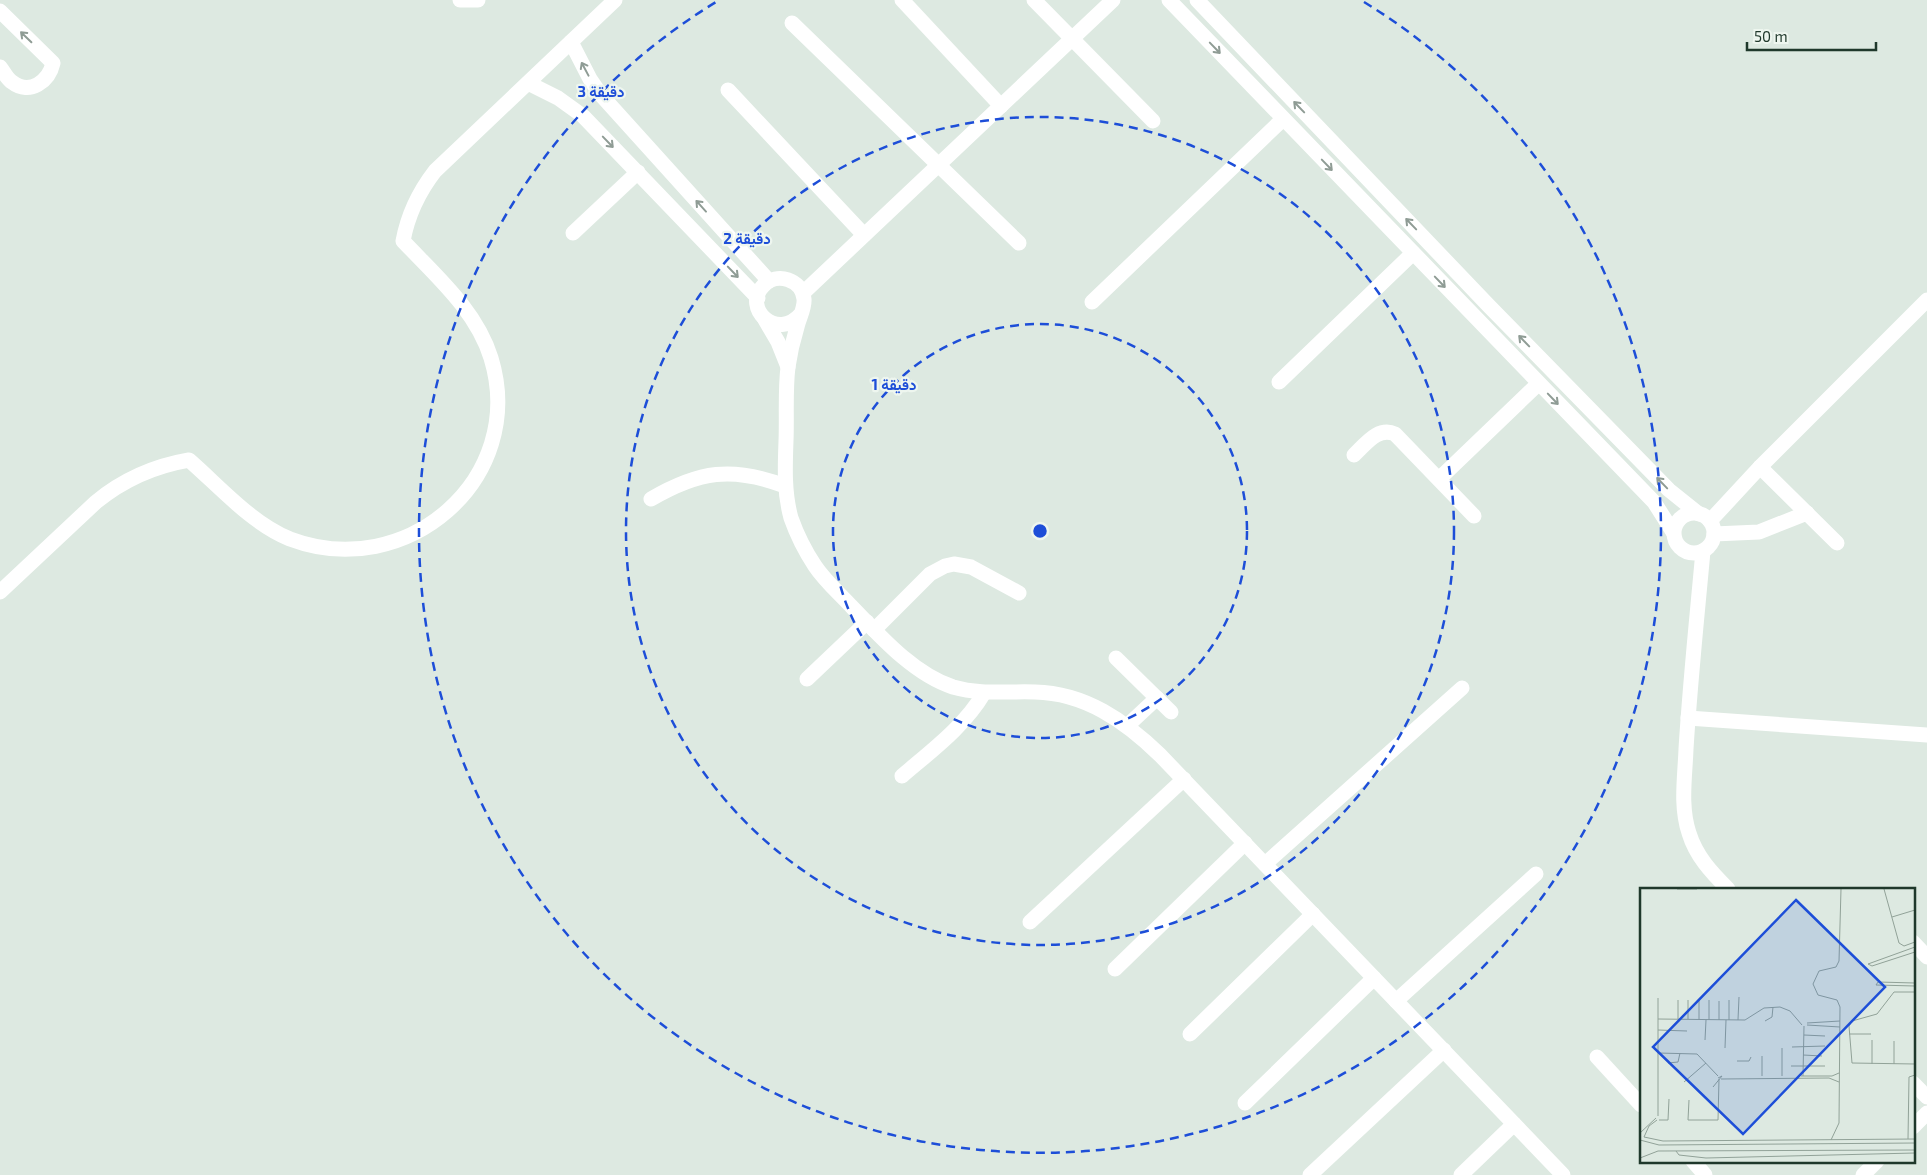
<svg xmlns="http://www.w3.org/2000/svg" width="1927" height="1175" font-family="'Exo 2',Vazirmatn,sans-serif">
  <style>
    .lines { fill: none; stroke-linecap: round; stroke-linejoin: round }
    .minor { stroke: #fff; stroke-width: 15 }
    .oneway { stroke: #8f9c95 }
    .ring { fill: none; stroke: #1d4ed8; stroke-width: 2.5; stroke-dasharray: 9 6 }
    .inset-road { fill: none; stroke: #91a298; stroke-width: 1 }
    .view { fill: #1d4ed8; fill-opacity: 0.15; stroke: #1d4ed8; stroke-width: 2.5 }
    .inset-edge { fill: none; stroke: #1f382b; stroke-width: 2.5 }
    .centre { fill: #1d4ed8; stroke: #eef6ef; stroke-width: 2.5 }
    .ring-label { font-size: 15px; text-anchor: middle; font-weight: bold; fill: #1d4ed8; stroke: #eef6ef; stroke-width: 4.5; stroke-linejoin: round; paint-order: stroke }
  </style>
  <rect width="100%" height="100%" fill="#dde9e1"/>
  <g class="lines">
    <g class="minor">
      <path d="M 460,0 L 478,0"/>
      <path d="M 902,0 L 1001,106"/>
      <path d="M 1034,0 L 1153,121"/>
      <path d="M 1169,0 L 1654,502 L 1673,532"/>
      <path d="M 1197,0 L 1489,306 L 1669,490 L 1699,514"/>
      <path d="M 0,11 L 53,63 C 49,81 30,96 12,82 C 7,79 4,72 0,67"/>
      <path d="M 792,23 L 1019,243"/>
      <path d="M 571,42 L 590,79 L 601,95 L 769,281"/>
      <path d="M 528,83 L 558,98 L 583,116 L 758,298"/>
      <path d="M 728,90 L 864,235"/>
      <path d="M 573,233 L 638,172"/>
      <path d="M 803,293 L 1113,0"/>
      <path d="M 1092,302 L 1283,119"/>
      <path d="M 801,314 C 777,342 742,308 763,286 C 777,271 802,280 804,299 C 805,308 799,318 797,327 C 793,340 790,353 788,367 C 785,391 787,417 786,441 C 785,467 784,493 791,518 C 797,535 805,551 815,566 C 825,581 839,593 851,606 C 879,635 913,674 953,687 C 981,695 1006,691 1035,692 C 1085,693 1125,721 1160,755 L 1563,1175"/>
      <path d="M 764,318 L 778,342 L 788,367"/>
      <path d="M 1279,382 L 1413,253"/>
      <path d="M 1354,455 C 1365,445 1378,426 1395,434 L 1474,516"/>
      <path d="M 1760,467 L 1837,543"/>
      <path d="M 1439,479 L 1538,384"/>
      <path d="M 651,499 C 699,471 732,466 785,486"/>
      <circle cx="1694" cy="533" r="20"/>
      <path d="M 1710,521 L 1760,467 L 1927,300"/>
      <path d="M 1714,534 L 1759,532 L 1807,513"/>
      <path d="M 1703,551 C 1697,617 1690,683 1686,749 C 1685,777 1680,806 1689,833 C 1696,856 1711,872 1728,889"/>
      <path d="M 0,592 L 96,502 C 124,479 154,466 189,460 C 220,487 251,523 290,539 C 406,583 528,479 491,358 C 476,310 436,276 403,241 C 408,214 418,193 435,171 L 615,0"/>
      <path d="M 874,630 L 930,574 L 945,566 L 954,564 L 971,567 L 1019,593"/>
      <path d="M 1116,658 L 1171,712"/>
      <path d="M 807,679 L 867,622"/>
      <path d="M 1688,718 L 1927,735"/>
      <path d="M 1128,725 L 1157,698"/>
      <path d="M 902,776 C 931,751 964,727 984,693"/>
      <path d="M 1265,864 L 1462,688"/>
      <path d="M 1030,922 L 1184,779"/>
      <path d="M 1913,942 L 1927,957"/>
      <path d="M 1115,969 L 1245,843"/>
      <path d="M 1396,1001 L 1536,874"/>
      <path d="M 1190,1034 L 1313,914"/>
      <path d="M 1597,1057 L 1641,1105"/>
      <path d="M 1913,1083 L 1927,1097"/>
      <path d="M 1245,1103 L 1374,978"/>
      <path d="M 1913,1127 L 1927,1113"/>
      <path d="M 1693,1161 L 1705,1175"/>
      <path d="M 1310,1175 L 1444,1050"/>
      <path d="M 1461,1175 L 1514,1124"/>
      <path d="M 1863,1175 L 1877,1161"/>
    </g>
  </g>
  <defs><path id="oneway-shaft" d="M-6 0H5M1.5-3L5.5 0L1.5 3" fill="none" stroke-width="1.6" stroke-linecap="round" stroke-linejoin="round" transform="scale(1.25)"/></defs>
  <g class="oneway">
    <use href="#oneway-shaft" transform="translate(26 37) rotate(-136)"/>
    <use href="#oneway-shaft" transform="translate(1215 48) rotate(46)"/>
    <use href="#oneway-shaft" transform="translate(585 69) rotate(-118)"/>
    <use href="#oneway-shaft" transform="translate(1299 107) rotate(-134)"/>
    <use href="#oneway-shaft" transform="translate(608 142) rotate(46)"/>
    <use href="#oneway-shaft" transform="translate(1327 165) rotate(46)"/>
    <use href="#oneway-shaft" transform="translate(701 206) rotate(-132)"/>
    <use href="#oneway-shaft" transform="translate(1411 224) rotate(-134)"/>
    <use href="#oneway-shaft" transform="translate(733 272) rotate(46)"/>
    <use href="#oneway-shaft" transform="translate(1440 282) rotate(46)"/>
    <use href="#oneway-shaft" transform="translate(1524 341) rotate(-134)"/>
    <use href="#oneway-shaft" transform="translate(1553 399) rotate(46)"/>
    <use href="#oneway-shaft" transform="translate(1662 483) rotate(-134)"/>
  </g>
  <g class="ring">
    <circle cx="1040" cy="531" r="207"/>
    <circle cx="1040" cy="531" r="414"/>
    <path d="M1364 2A621 621 0 1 1 716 2"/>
  </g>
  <g transform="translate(1640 888)">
    <rect width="275" height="275" fill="#dde9e1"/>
    <path class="inset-road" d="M 37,1 L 57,1M 244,1 L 259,55 L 264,58 L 275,54M 252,29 L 275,22M 275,59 L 228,76 L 232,78 L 275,64M 275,95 L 238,94 L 236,97 L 275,98M 275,104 L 254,104 L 237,126 L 212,133 L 209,138 L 212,175 L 275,176M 18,110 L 18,228M 69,112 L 69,132M 89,112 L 89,132M 79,113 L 79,132M 18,131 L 105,132 L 124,120 L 140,119 L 150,123 L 162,137M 38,131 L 38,112M 48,131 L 48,112M 59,132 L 59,112M 98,132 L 99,109M 125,133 L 132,129 L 133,119M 167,135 L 200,133M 167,137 L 200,139M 18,142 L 47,143M 209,146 L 231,146M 164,147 L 185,148M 65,152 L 66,132M 254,153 L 254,176M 152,159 L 185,158M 85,160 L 86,132M 18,165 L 57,166 L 78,188M 163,167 L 182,168M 97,173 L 109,173 L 111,169M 28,175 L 38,174 L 40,165M 232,176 L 232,152M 151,178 L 185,178M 122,188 L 122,168M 142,188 L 142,160M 161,188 L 192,188 L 199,185M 163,188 L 164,138M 81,191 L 189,190 L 199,194M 44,194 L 66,175M 73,199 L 82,188 L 78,190M 49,212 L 48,232 L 78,232 L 79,191M 19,232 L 28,232 L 29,211M 0,245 L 16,230M 4,249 L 23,253 L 275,251M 4,249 L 9,238 L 17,232M 268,251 L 269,189 L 275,187M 0,252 L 19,257 L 275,255M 191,252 L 199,235 L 200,119 L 197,112 L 178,107 L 173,96 L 179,83 L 196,79 L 199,73 L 201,1M 36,263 L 39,267 L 66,270 L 275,265M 0,270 L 18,263 L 275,262"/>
    <path class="view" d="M 156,12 L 245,99 L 103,246 L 13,159 Z"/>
    <rect width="275" height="275" class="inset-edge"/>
  </g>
  <circle cx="1040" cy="531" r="8" class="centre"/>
  <g class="ring-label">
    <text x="601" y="97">3 دقيقة</text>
    <text x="747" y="244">2 دقيقة</text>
    <text x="894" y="390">1 دقيقة</text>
  </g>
  <path d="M1747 42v8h129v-8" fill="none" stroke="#1f382b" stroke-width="2.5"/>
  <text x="1754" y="42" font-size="15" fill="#1f382b" stroke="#eef6ef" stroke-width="4" paint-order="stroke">50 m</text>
</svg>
